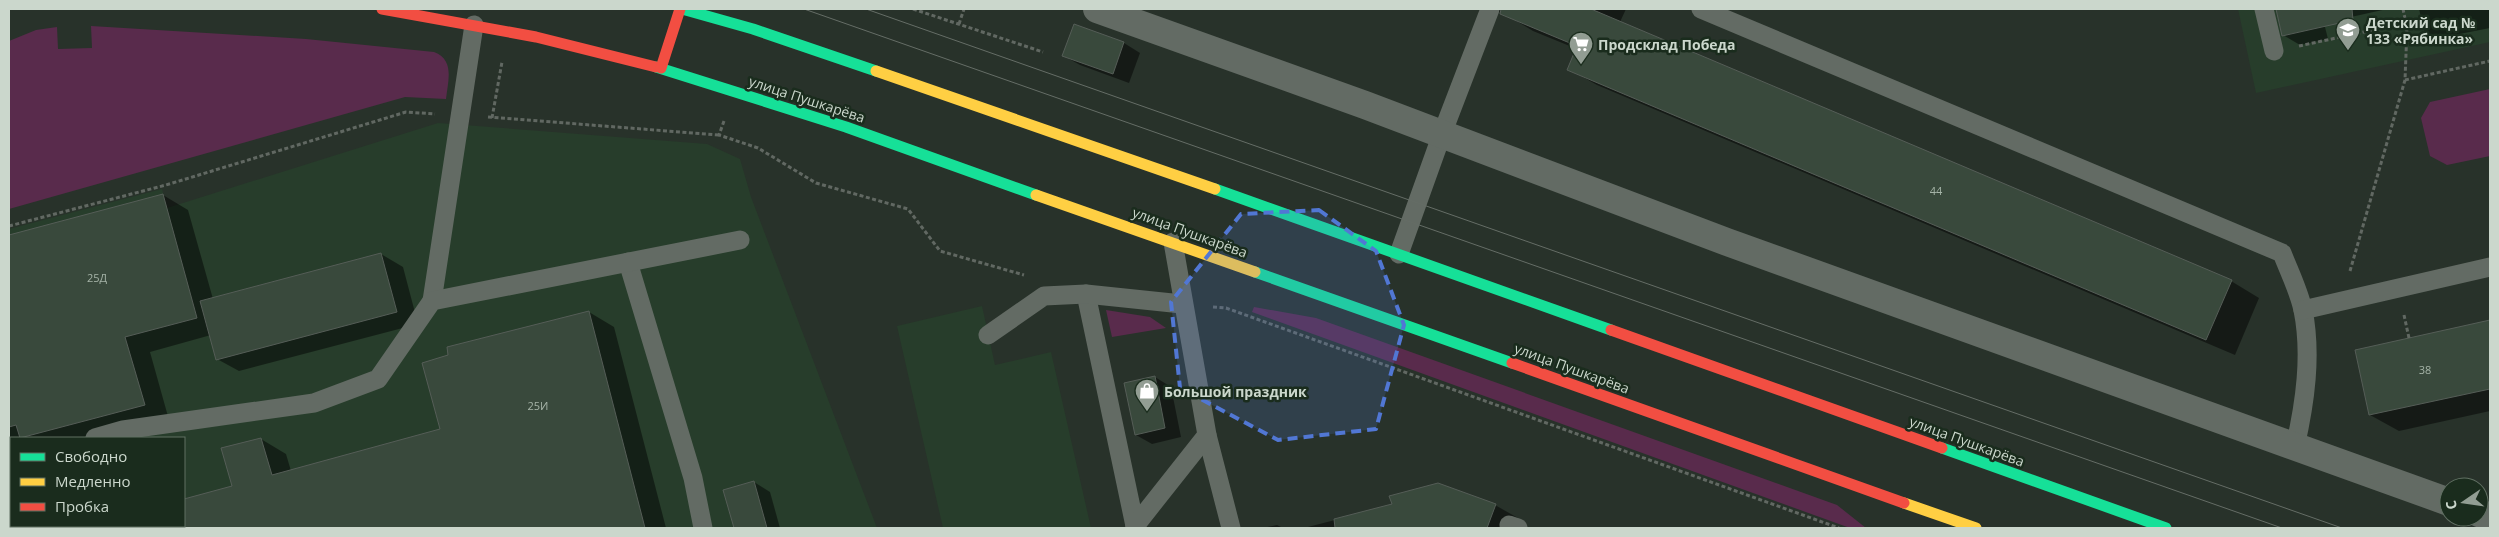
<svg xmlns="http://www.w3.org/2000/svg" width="2499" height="537" font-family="'Open Sans',sans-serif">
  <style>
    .built { fill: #273d2b; fill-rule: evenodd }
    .green { fill: #592b4c }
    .shadow { fill: #0007 }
    .building { fill: #39493c; stroke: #555d57 }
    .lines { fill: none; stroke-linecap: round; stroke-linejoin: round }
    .path { stroke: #616862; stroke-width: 3; stroke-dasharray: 4 2.5; stroke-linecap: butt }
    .lane { stroke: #636b64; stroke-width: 19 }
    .street { stroke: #636b64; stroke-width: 28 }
    .fast { stroke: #16e098; stroke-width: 11 }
    .slow { stroke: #ffcf43; stroke-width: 11 }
    .jam { stroke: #f24e42; stroke-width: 11 }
    .tram { stroke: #656d66; stroke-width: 1 }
    .marked { fill: #5177d4; fill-opacity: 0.2; stroke: #5177d4; stroke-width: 4; stroke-dasharray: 10 6; stroke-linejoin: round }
    .labels { text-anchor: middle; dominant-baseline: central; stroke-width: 5; stroke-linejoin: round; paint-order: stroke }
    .number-label { font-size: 11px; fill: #a6b4a8 }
    .poi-label { font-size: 14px; font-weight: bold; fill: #cbd7cc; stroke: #1a2c1d; text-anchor: start }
    .street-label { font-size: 14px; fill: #cbd7cc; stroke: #1a2c1d }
  </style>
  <rect width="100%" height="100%" fill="#28322a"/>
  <g class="built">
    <path d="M 2238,9 L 2490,9 L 2490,42 L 2256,93 Z"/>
    <path d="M 438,123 L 707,144 L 740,159 L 751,197 L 877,528 L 9,528 L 9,229 L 162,189 L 167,208 ZM 11,438 L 184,438 L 184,526 L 11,526 Z"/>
    <path d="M 982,306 L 995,365 L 1051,352 L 1091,528 L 943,528 L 897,326 Z"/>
  </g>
  <g class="green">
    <path d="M 91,26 L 306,39 L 434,52 C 455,60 448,81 446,99 L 405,97 L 9,209 L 9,41 L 36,30 L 57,27 L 58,49 L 92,48 Z"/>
    <path d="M 2490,89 L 2490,156 L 2447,165 L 2430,156 L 2421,118 L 2430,102 Z"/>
    <path d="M 1254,307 L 1316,318 L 1837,505 L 1866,528 L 1850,528 L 1252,312 Z"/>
    <path d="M 1106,310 L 1150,317 L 1166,328 L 1112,337 Z"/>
  </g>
  <g class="shadow">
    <path d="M 1492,9 L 1626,9 L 1620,22 L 2231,281 L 2259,298 L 2235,355 L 1597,85 L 1569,69 L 1577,49 L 1533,31 L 1505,14 Z"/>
    <path d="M 2276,9 L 2387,9 L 2324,23 L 2328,39 L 2300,45 L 2283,35 Z"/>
    <path d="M 2419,9 L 2490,9 L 2490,28 L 2434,39 L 2425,34 Z"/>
    <path d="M 1075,25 L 1124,43 L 1140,53 L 1129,83 L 1080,65 L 1064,56 Z"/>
    <path d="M 163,195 L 188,210 L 213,299 L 381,254 L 403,267 L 418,324 L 239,371 L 217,359 L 211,335 L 150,352 L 169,420 L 102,438 L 11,438 L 11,463 L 9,464 L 9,237 Z"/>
    <path d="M 589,312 L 614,327 L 666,528 L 84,528 L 93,526 L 184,526 L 184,501 L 234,487 L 261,439 L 286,454 L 291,471 L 442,429 Z"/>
    <path d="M 2490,322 L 2490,411 L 2399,431 L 2370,415 L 2356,351 Z"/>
    <path d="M 1155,377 L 1171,387 L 1181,437 L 1152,444 L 1136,435 Z"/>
    <path d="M 754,482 L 770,492 L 780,528 L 735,528 L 725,490 Z"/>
    <path d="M 9,490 L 11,499 L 11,526 L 19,526 L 19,528 L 9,528 Z"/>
    <path d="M 1393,505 L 1495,505 L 1518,518 L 1514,528 L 1304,528 Z"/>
    <path d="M 1277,525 L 1283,528 L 1263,528 Z"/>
  </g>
  <g class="building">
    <path d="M 1501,9 L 1591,9 L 2232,280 L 2206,340 L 1567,70 L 1577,46 L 1500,14 Z"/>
    <path d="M 2276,9 L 2352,9 L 2353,20 L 2282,36 Z"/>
    <path d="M 1074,24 L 1124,42 L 1113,74 L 1062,56 Z"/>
    <path d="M 163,194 L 197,318 L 125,337 L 145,405 L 20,438 L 16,425 L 9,427 L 9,235 Z"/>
    <path d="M 381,253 L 397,312 L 216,360 L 200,301 Z"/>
    <path d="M 589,311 L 645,528 L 184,528 L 184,499 L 232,486 L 221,448 L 261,438 L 272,475 L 440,429 L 422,363 L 448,355 L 447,347 Z"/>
    <path d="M 2490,320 L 2490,389 L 2369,415 L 2355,350 Z"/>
    <path d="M 1155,376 L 1165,428 L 1135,435 L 1124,383 Z"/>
    <path d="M 754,481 L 767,528 L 734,528 L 723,490 Z"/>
    <path d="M 1438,483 L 1496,504 L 1487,528 L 1335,528 L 1334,519 L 1392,504 L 1389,496 Z"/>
  </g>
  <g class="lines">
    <g class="path">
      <path d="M 913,9 L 1043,52"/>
      <path d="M 959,24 L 964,9"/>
      <path d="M 2299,46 L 2406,23"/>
      <path d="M 2405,80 L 2490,61"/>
      <path d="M 488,117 L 719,135"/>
      <path d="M 492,118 L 502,62"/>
      <path d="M 724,121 L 719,135 L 758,148 L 816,183 L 908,209 L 940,251 L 1024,275"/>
      <path d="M 9,226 L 166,185 L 406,112 L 435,114"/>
      <path d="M 2350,271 L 2405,80 L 2407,28 L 2403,9"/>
      <path d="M 1213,307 L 1226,308 L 1839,528"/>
      <path d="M 2404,315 L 2409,338"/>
    </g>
    <g class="lane">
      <path d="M 1701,9 L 2282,253 C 2289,271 2299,291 2303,310 C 2312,355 2305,403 2295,447"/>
      <path d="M 2264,9 L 2274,51"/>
      <path d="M 1399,254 L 1442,134 L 1490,9"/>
      <path d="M 628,262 L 693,478 L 703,528"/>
      <path d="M 1086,294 L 1135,526"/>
      <path d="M 432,301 L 474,25"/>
      <path d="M 2303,310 L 2490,267"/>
      <path d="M 988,335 L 1044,296 L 1086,294 L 1182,304"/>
      <path d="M 1207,435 L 1231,528"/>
      <path d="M 95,438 L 123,430 L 314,403 L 378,379 L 432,301 L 740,240"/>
      <path d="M 9,457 L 11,458"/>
      <path d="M 1509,525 L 1518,528"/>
      <path d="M 1136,528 L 1135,526 L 1207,435 L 1173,242"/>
    </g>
    <g class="street">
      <path d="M 1097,9 L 1365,105 L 1727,242 L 2449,502"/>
      <path d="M 2479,513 L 2490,517"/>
    </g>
    <g class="fast">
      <path d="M 682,9 L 753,29 L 876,71"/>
      <path d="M 656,67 L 846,127 L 1036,195"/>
      <path d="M 1215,189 L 1611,330"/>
      <path d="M 1255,272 L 1512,363"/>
      <path d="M 1942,448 L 2166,528"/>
    </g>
    <g class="slow">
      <path d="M 876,71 L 1215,189"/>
      <path d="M 1036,195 L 1255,272"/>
      <path d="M 1904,503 L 1976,528"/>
    </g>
    <g class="jam">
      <path d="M 382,9 L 536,37 L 656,67"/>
      <path d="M 661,68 L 680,9"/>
      <path d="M 1611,330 L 1942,448"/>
      <path d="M 1512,363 L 1904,503"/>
    </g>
    <g class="tram">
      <path d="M 804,9 L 2282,528"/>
      <path d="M 866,9 L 2342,528"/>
    </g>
  </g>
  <path class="marked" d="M 1319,210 L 1376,251 L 1404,325 L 1376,429 L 1278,440 L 1180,388 L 1171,302 L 1241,214 Z"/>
  <defs>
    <symbol id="school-pin" viewBox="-11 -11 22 30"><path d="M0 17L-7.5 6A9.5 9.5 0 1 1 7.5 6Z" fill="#929d93" stroke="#1a2c1d"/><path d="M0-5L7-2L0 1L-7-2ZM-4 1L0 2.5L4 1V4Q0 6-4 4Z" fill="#fff"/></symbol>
    <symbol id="supermarket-pin" viewBox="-11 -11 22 30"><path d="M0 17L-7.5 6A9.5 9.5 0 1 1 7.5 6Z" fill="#929d93" stroke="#1a2c1d"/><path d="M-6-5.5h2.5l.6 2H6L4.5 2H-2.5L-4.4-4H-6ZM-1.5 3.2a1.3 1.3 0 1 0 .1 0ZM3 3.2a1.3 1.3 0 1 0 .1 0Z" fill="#fff"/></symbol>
    <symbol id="shop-pin" viewBox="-11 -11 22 30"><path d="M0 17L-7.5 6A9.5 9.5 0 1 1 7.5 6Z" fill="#929d93" stroke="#1a2c1d"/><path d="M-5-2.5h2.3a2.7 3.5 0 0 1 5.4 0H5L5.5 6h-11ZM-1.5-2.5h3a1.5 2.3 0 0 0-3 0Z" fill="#fff"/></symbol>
  </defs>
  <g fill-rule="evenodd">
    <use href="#school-pin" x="2334" y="16" width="28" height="38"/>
    <use href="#supermarket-pin" x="1567" y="30" width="28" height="38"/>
    <use href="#shop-pin" x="1133" y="377" width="28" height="38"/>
  </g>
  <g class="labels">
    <g class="number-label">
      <text x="1936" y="190">44</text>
      <text x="97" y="277">25Д</text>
      <text x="2425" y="369">38</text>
      <text x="538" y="405">25И</text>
    </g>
    <g class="poi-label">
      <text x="2366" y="22">Детский сад №<tspan x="2366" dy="16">133 «Рябинка»</tspan></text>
      <text x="1598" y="44">Продсклад Победа</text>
      <text x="1164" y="391">Большой праздник</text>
    </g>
    <g class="street-label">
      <text transform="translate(807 99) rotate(18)">улица Пушкарёва</text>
      <text transform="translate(1190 232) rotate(20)">улица Пушкарёва</text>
      <text transform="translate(1572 368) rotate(20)">улица Пушкарёва</text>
      <text transform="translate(1967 441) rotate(20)">улица Пушкарёва</text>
    </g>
  </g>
  <rect width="2499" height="537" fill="none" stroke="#cbd7cc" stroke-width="20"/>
  <rect x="10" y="437" width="175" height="90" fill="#1a2c1d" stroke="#617063"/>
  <rect x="20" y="453" width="25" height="8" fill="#16e098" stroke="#617063"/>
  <text x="55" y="462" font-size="15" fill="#cbd7cc">Свободно</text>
  <rect x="20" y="478" width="25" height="8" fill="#ffcf43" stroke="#617063"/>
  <text x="55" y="487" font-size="15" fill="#cbd7cc">Медленно</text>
  <rect x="20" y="503" width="25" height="8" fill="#f24e42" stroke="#617063"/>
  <text x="55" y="512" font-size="15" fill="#cbd7cc">Пробка</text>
  <g transform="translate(2464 502) rotate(257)"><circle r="24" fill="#1a2c1d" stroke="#617063"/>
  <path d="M0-4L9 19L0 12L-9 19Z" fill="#929d93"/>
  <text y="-8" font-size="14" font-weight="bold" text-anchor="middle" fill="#cbd7cc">С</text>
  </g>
</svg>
